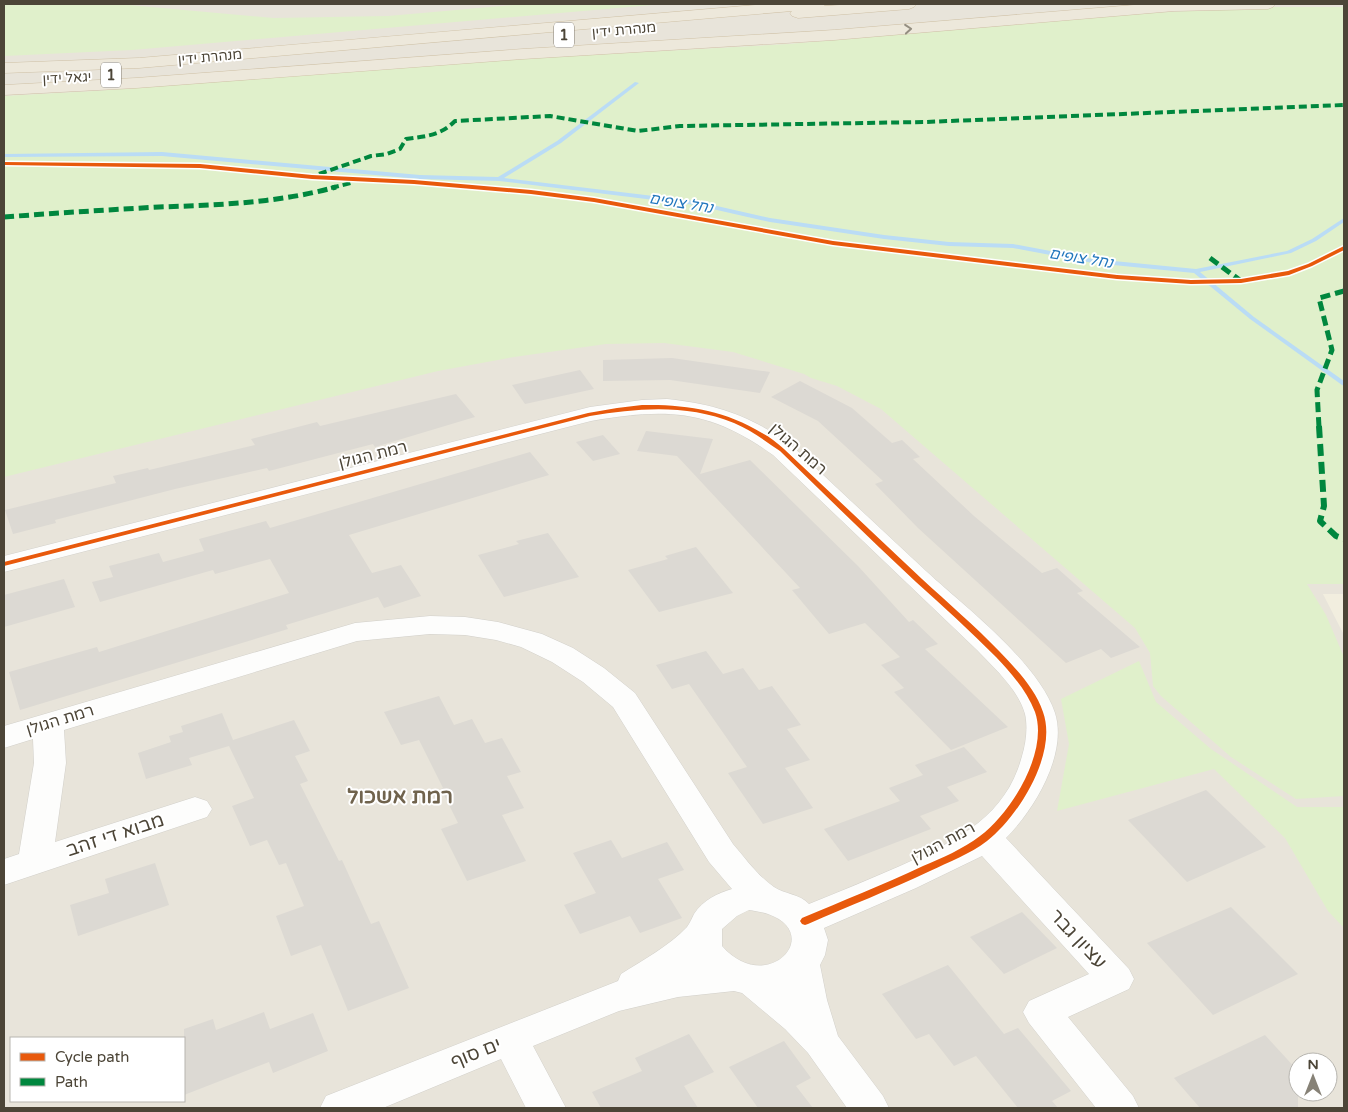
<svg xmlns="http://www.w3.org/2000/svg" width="1348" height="1112" font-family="'Varela Round','Noto Sans Hebrew',sans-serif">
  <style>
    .residential { fill: #e8e4da; fill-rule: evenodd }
    .education { fill: #f2eedf }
    .green { fill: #e0f0cb }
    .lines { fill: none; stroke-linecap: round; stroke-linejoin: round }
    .stream { fill: #badcf5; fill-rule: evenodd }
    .building { fill: #dcd9d3 }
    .minor-casing { stroke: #d2d0ca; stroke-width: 1 }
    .highway-casing { stroke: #cfc1a6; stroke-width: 1 }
    .minor { fill: #fdfdfc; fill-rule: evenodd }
    .highway { fill: #ede8db; fill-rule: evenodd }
    .quiet-far2 { stroke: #00873e; stroke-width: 4; stroke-dasharray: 8 4; stroke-linecap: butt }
    .quiet-far1 { stroke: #00873e; stroke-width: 5; stroke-dasharray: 10 5; stroke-linecap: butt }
    .quiet { stroke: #00873e; stroke-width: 6; stroke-dasharray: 12 6; stroke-linecap: butt }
    .cycleway-casing { stroke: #fff; stroke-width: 3 }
    .cycleway { fill: #e8590c; fill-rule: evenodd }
    .oneway { stroke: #948e81 }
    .labels { text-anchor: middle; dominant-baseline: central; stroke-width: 4; stroke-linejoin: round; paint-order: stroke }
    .far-street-label { font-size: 14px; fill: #4c4537; stroke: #fff }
    .shield { fill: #fff; stroke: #827d73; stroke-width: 1 }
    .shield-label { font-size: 15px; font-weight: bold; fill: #4c4537 }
    .far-water-label { font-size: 15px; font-style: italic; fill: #2176bd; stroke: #fff }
    .street-label { font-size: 16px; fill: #4c4537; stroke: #fff }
    .near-street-label { font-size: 19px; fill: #4c4537; stroke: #fff }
    .district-label { font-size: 21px; font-weight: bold; fill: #70634d; stroke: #fff }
  </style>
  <rect width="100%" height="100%" fill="#f4f2ed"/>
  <path class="residential" d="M 4,4 L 1344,4 L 1344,1108 L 4,1108 ZM 11,1038 L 184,1038 L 184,1101 L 11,1101 ZM 1298,1062 L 1328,1062 L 1328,1092 L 1298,1092 Z"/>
  <path class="education" d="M 1323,594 L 1344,594 L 1344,635 Z"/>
  <g class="green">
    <path d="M 4,4 L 118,4 L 274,18 L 388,16 L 525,4 L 664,4 L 132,50 L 4,56 Z"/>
    <path d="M 1266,7 L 1344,7 L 1344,584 L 1307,584 L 1326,615 L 1344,657 L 1344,796 L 1296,799 L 1231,757 L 1161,696 L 1153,686 L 1150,653 L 1135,628 L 881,409 L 837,386 L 811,378 L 804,374 L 733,352 L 664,343 L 606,344 L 514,357 L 438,371 L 4,477 L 4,96 L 95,91 L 480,61 L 789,44 L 1152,13 Z"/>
    <path d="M 1139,661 L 1156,702 L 1211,749 L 1297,807 L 1344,807 L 1344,928 L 1328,911 L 1285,838 L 1214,769 L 1057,811 L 1069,744 L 1061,699 Z"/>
  </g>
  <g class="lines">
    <path class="stream" d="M 635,82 L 639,83 L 561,143 L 504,178 L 695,201 L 770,218 L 884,235 L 949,242 L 1013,244 L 1093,259 L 1196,269 L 1287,251 L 1312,239 L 1344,218 L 1344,222 L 1316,241 L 1291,253 L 1200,272 L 1254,317 L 1344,381 L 1344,386 L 1342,385 L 1250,319 L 1194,273 L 1093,263 L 1013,248 L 949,246 L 884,239 L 770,222 L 695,205 L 499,181 L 420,179 L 162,156 L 4,157 L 4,154 L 162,152 L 420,175 L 498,177 L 557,141 Z"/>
  </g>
  <g class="building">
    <path d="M 672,358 L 770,372 L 760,393 L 670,380 L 603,381 L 603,360 Z"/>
    <path d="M 580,370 L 594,389 L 525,404 L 512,385 Z"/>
    <path d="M 800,381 L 852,408 L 892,443 L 902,440 L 920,457 L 913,459 L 974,516 L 1042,573 L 1057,568 L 1083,591 L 1077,593 L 1140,647 L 1111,658 L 1101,649 L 1066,663 L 918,528 L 875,484 L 883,481 L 818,421 L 771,397 Z"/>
    <path d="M 456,394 L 475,417 L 375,447 L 373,444 L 269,471 L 267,468 L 175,489 L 55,520 L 56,523 L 13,534 L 5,510 L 116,483 L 113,476 L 148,468 L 149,470 L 255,445 L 251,439 L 317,422 L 320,426 Z"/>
    <path d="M 646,431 L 713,439 L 700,474 L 750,460 L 858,566 L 909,622 L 913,620 L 938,644 L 925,649 L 1008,727 L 951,750 L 894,692 L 904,688 L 881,665 L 900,657 L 865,623 L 829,634 L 792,590 L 800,588 L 677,456 L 637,451 Z"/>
    <path d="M 603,435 L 620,454 L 593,461 L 576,442 Z"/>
    <path d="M 530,452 L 549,475 L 349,535 L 372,573 L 401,565 L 421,596 L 384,608 L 378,597 L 286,625 L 288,629 L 20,710 L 9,672 L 97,647 L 99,652 L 289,593 L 270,559 L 215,574 L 213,570 L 100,602 L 92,582 L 113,577 L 109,566 L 159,553 L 163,562 L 204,551 L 199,539 L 266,521 L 270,528 Z"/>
    <path d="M 548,533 L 579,577 L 504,597 L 478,555 L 519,544 L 516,541 Z"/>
    <path d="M 696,547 L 733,593 L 659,612 L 628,570 L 668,559 L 665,556 Z"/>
    <path d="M 64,579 L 75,607 L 4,627 L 4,595 Z"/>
    <path d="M 706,651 L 723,674 L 743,668 L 759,690 L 772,686 L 801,725 L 787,729 L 810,760 L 785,768 L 813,808 L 763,824 L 728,773 L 747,767 L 689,684 L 672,689 L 656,665 Z"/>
    <path d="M 439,696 L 454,725 L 472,719 L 485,743 L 502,738 L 521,772 L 507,776 L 524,808 L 502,815 L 526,861 L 467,881 L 441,829 L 458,823 L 441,789 L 443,788 L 419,740 L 401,745 L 384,712 Z"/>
    <path d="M 222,713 L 233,740 L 294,720 L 310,751 L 295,756 L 308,781 L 300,784 L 339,861 L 342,860 L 371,924 L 379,921 L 409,988 L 348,1011 L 321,945 L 291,956 L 276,916 L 304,906 L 286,863 L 279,865 L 267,840 L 250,846 L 232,806 L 254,798 L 229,746 L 189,758 L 192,765 L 146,779 L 138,753 L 171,742 L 169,736 L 183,732 L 181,726 Z"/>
    <path d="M 964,747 L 987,772 L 947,787 L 959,801 L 920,816 L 931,829 L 848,861 L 824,829 L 900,801 L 889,788 L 923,775 L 915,765 Z"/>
    <path d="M 1206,790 L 1266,847 L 1187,882 L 1128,820 Z"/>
    <path d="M 611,840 L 622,858 L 667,842 L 684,870 L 658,879 L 682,918 L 640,933 L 630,916 L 580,934 L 564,905 L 596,893 L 573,853 Z"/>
    <path d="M 155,863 L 169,905 L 78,936 L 70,905 L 109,893 L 105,879 Z"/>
    <path d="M 1231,907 L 1298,974 L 1213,1015 L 1147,943 Z"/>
    <path d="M 1022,912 L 1057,948 L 1004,974 L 970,937 Z"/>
    <path d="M 948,965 L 1004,1034 L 1018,1028 L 1071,1091 L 1052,1101 L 1058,1108 L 1018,1108 L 976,1056 L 954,1066 L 929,1034 L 916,1039 L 882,994 Z"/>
    <path d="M 264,1012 L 270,1029 L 313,1013 L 328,1051 L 273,1073 L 269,1062 L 184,1095 L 184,1029 L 213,1019 L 216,1030 Z"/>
    <path d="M 689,1034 L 714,1072 L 684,1086 L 698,1108 L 601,1108 L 592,1092 L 642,1071 L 635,1058 Z"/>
    <path d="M 1265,1035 L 1298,1071 L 1298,1108 L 1200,1108 L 1174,1078 Z"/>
    <path d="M 784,1041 L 811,1078 L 796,1086 L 813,1108 L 758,1108 L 729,1067 Z"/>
  </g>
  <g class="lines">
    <defs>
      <path id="minor" d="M 667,399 C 716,404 751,416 791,445 C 836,487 881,529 926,571 C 965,607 1038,662 1055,713 C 1068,754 1034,810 1006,838 L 1129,969 L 1134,979 L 1129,989 L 1068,1017 L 1133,1096 L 1139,1108 L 1096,1108 L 1029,1023 L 1023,1012 L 1029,1001 L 1089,974 L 982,856 L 916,888 L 824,928 L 828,940 L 825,955 L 820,965 L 827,1000 L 838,1036 L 883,1096 L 889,1108 L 847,1108 L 808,1053 L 785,1029 L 742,993 L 734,991 L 678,997 L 619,1011 L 533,1046 L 566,1108 L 526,1108 L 501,1059 L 383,1108 L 320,1108 L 326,1096 L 618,981 L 621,974 C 643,960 669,946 687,927 C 690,923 692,918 694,914 C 703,900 718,893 732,889 L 709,862 L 613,707 L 583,682 L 552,662 L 521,647 L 496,640 L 465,635 L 430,634 L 357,641 L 64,730 L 66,763 L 55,842 L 195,797 L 207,801 L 212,809 L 207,817 L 4,885 L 4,859 L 19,854 L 34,763 L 33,739 L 4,748 L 4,726 L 355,623 L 430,616 L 465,617 L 498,622 L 542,634 L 573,648 L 604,668 L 635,693 L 733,844 C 745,858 758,876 774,887 C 784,894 800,894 809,904 C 839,892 870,879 900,866 C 954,842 1006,818 1022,756 C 1026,743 1028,727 1025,714 C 1018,689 994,668 977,650 L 773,455 C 709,409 667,408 591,421 L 4,572 L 4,556 L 590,407 L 642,400 ZM 749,910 C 755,911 762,912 768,914 C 825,934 767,997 722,946 L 722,929 L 737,916 Z"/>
      <g id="highway">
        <path d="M 767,4 L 826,4 L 824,6 L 855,4 L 917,4 L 914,7 L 909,9 L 798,18 L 792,16 L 790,13 L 792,11 L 139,68 L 4,73 L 4,63 L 139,58 Z"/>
        <path d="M 1146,4 L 1276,4 L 1273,7 L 1268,9 L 1174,11 L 834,40 L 523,59 L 136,88 L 4,95 L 4,85 L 136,78 L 523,49 L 834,30 Z"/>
      </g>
    </defs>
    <use href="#minor" class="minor-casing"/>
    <use href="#highway" class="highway-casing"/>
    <use href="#minor" class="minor"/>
    <use href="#highway" class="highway"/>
    <g class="quiet-far2">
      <path d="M 319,174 L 371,156 L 387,154 L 400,149 L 406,139 C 426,136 440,136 455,121 L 550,116 L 638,131 L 680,126 L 925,122 L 1344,105"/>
      <path d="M 331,188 L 351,183"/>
    </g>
    <g class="quiet-far1">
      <path d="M 4,217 C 56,213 107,210 159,207 C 219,205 278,203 336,187"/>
      <path d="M 1210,258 L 1241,281"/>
      <path d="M 1319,427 L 1317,390 L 1332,350 L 1319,298 L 1344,291"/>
    </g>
    <path class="quiet" d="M 1319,426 L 1324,506 L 1320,521 L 1336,536 L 1344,539"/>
    <defs>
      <g id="cycleway">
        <path d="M 4,162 L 200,164 L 312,175 L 414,180 L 531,190 L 594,198 L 833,241 L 1117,275 L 1191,280 L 1241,279 L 1288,271 L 1308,264 L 1344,246 L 1344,250 L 1312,266 L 1289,275 L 1241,283 L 1191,284 L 1117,279 L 833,245 L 594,202 L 531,194 L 414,184 L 312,179 L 200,168 L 4,165 Z"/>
        <path d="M 642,405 C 684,404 725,410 762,433 C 770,437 777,443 784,449 C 830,492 876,536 922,579 C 948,603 975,626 999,651 C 1016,669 1035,688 1043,712 C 1058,753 1019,816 987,841 C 970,854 949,862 930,871 C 890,890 849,906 808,924 L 805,925 L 802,924 L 800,921 L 802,918 C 842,901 883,885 923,866 C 942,858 963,849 980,836 C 1011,813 1049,752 1035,712 C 1027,691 1011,673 996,657 C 970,631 943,606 916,582 C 870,539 825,495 780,451 C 765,441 751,430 734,423 C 687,404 639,408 590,416 L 4,566 L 4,562 L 588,413 L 617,408 Z"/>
      </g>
    </defs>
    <use href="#cycleway" class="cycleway-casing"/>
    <use href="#cycleway" class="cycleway"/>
  </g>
  <defs><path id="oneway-chevron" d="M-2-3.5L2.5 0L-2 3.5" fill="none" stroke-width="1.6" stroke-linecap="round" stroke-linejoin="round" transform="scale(1.25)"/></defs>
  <use class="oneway" href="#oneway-chevron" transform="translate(908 29) rotate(-5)"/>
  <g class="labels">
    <g class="far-street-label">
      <text transform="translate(624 30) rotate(-5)">מנהרת ידין</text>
      <text transform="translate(210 57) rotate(-5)">מנהרת ידין</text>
      <text transform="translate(67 78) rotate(-3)">יגאל ידין</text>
    </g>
    <g class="shield">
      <rect x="554" y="22.5" width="20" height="25" rx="4"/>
      <rect x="101" y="62.5" width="20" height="25" rx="4"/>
    </g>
    <g class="shield-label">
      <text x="564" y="35">1</text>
      <text x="111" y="75">1</text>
    </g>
    <g class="far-water-label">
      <text transform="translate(681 203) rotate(9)">נחל צופים</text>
      <text transform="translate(1081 258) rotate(9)">נחל צופים</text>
    </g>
    <g class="street-label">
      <text transform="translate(798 449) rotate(41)">רמת הגולן</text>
      <text transform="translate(373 455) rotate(-14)">רמת הגולן</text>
      <text transform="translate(60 720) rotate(-17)">רמת הגולן</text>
      <text transform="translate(943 843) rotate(-28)">רמת הגולן</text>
    </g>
    <g class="near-street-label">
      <text transform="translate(115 835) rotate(-18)">מבוא די זהב</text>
      <text transform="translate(1078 939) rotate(47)">עציון גבר</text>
      <text transform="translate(476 1053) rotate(-22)">ים סוף</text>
    </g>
    <g class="district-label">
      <text x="400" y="796">רמת אשכול</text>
    </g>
  </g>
  <rect width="1348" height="1112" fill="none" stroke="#4c4537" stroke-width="10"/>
  <rect x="10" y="1037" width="175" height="65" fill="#ffffff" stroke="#b7b5af"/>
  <rect x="20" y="1053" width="25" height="8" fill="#e8590c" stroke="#b7b5af"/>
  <text x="55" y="1062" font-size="15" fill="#4c4537">Cycle path</text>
  <rect x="20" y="1078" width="25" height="8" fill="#00873e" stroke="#b7b5af"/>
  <text x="55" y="1087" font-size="15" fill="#4c4537">Path</text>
  <g transform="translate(1313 1077)"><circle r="24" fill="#ffffff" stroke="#b7b5af"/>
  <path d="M0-4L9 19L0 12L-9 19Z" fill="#878277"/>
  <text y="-8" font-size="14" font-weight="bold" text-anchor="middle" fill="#4c4537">N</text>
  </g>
</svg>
